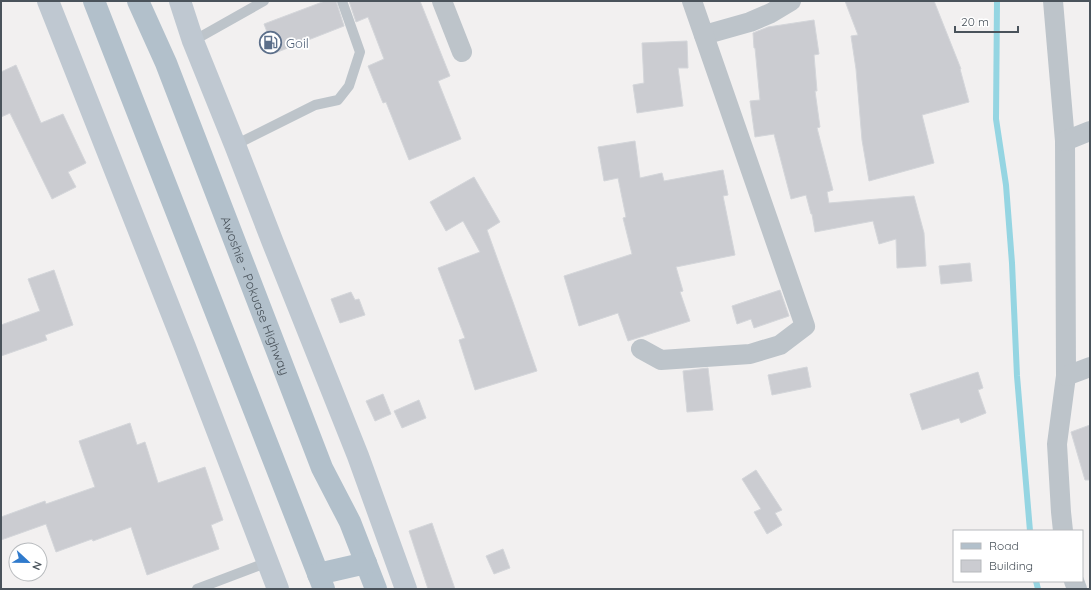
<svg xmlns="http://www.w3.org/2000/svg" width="1091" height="590" font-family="Quicksand,sans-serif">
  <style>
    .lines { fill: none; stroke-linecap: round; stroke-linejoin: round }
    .stream { stroke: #95d5e2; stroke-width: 6 }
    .building { fill: #cbccd1; stroke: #d4d6da }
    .lane { stroke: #bdc4ca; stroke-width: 10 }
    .street { stroke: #bdc4ca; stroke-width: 20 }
    .secondary { stroke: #bfc8d1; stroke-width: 22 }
    .primary { stroke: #b2c0cb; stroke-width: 22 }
    .labels { text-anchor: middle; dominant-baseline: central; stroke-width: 3.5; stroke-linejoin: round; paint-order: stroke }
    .service-label { font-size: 13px; fill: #4e5e75; stroke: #fff; text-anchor: start }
    .street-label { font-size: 13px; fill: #4a535b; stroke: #fff }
  </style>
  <rect width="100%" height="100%" fill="#f2f0f0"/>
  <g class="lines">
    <g class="stream">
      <path d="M 997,1 L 996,119 L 1006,185 L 1012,263 L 1017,376 L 1030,531"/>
      <path d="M 1036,581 L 1038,589"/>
    </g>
  </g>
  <g class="building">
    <path d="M 325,1 L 336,1 L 344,26 L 275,53 L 264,24 Z"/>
    <path d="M 349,1 L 420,1 L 450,76 L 438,81 L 461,139 L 409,160 L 386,102 L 383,103 L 368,66 L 384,59 L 368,17 L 356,22 Z"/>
    <path d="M 845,1 L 934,1 L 961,69 L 960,69 L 969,102 L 922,115 L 934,163 L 869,181 L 862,140 L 856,69 L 851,36 L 858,35 Z"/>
    <path d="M 814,20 L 819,54 L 814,55 L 817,91 L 815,91 L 820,127 L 817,128 L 833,190 L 827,192 L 829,203 L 914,196 L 924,233 L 926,266 L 897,268 L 896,239 L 879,244 L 873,221 L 815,232 L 812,214 L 811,214 L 806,195 L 791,199 L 774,134 L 755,137 L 750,101 L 760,100 L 755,48 L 754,48 L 753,33 L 768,27 Z"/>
    <path d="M 687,41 L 688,68 L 678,68 L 683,106 L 637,113 L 633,85 L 644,83 L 642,43 Z"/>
    <path d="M 16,65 L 41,123 L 63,114 L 86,163 L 68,172 L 76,187 L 52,199 L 10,113 L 1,117 L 1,72 Z"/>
    <path d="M 635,141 L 640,178 L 662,173 L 664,181 L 723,170 L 728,195 L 723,196 L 735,255 L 676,267 L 683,291 L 680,292 L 690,321 L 628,341 L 618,313 L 579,326 L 564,276 L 632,254 L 623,218 L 626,217 L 618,178 L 604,181 L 598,147 Z"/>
    <path d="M 474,177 L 500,222 L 487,230 L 513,302 L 537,371 L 475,390 L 459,340 L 465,338 L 438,268 L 480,252 L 463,221 L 446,231 L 430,202 Z"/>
    <path d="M 970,263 L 972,281 L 941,284 L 939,266 Z"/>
    <path d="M 54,270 L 73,325 L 45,335 L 47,340 L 1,356 L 1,325 L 40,311 L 28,279 Z"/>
    <path d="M 780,290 L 789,316 L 754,328 L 751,319 L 737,324 L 732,306 Z"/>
    <path d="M 351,292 L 355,300 L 359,299 L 365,315 L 340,323 L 331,299 Z"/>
    <path d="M 807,367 L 811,387 L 772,395 L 768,375 Z"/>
    <path d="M 708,368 L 713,410 L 687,412 L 683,371 Z"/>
    <path d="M 978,372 L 983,388 L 978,390 L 986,413 L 961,423 L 959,418 L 922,430 L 910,394 Z"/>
    <path d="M 383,394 L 391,414 L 375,421 L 366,401 Z"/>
    <path d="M 419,400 L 426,418 L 402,428 L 394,411 Z"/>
    <path d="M 130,423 L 137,445 L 145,442 L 158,483 L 205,467 L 223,520 L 211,525 L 219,549 L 147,575 L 131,527 L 93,541 L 92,539 L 56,552 L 46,524 L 1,540 L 1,517 L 45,501 L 46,504 L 95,487 L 79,441 Z"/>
    <path d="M 1090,425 L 1090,480 L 1085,480 L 1071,432 Z"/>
    <path d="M 756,470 L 782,510 L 775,513 L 782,525 L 767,534 L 754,512 L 761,509 L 742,479 Z"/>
    <path d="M 432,523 L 435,532 L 455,589 L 428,589 L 409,531 Z"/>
    <path d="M 503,549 L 510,568 L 494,574 L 486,556 Z"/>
  </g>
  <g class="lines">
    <g class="lane">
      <path d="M 193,41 L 264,1"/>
      <path d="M 235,145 L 315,105 L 338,100 L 349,86 L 360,52 L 342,1"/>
      <path d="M 197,589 L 268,562"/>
    </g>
    <g class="street">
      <path d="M 442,1 L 462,52"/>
      <path d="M 1053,1 L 1065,141 L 1066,376 L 1057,444 L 1061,512 L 1063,531"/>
      <path d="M 704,35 L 750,22 L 771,13 L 791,1"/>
      <path d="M 1065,141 L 1090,131"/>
      <path d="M 641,349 L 661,360 L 750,354 L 780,345 L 805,326 L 692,1"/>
      <path d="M 1066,376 L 1090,367"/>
      <path d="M 1074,581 L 1077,589"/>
    </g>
    <g class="secondary">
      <path d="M 48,1 L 185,347 L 278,589"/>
      <path d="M 180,1 L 193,41 L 235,145 L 273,243 L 358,456 L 406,589"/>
    </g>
    <g class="primary">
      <path d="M 94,1 L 324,589"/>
      <path id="s1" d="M 138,1 L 166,63 L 322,468 L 350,522 L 376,589"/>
      <path d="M 318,574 L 366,563"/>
    </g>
  </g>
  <defs>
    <symbol id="fuel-ring" viewBox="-11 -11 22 22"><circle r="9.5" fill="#fff" stroke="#5c6f8a" stroke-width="1.5"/><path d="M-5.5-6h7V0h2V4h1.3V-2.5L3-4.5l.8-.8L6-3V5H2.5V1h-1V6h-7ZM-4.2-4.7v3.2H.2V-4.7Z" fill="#5c6f8a"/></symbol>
  </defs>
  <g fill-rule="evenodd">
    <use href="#fuel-ring" x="258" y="30" width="25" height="25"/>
  </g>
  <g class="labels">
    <g class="service-label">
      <text x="286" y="43">Goil</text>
    </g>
    <g class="street-label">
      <text stroke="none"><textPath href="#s1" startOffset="317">Awoshie - Pokuase Highway</textPath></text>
    </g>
  </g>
  <rect width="1091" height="590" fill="none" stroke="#4a535b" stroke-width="4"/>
  <rect x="953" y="530" width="130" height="52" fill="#ffffff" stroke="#b7babd"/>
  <rect x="961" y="543" width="20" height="6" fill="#b2c0cb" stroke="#b7babd"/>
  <text x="989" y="550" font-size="12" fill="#4a535b">Road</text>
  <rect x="961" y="560" width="20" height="12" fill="#cbccd1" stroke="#b7babd"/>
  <text x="989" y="570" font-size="12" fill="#4a535b">Building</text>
  <g transform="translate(28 562) rotate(112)"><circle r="19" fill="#ffffff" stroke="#b7babd"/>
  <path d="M0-3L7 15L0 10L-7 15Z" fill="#2f7acc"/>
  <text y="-6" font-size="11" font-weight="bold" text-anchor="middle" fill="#4a535b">N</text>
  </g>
  <path d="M955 26v6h63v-6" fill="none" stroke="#4a535b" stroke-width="2"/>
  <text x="961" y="26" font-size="12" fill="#4a535b" stroke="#ffffff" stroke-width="3" paint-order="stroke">20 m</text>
</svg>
